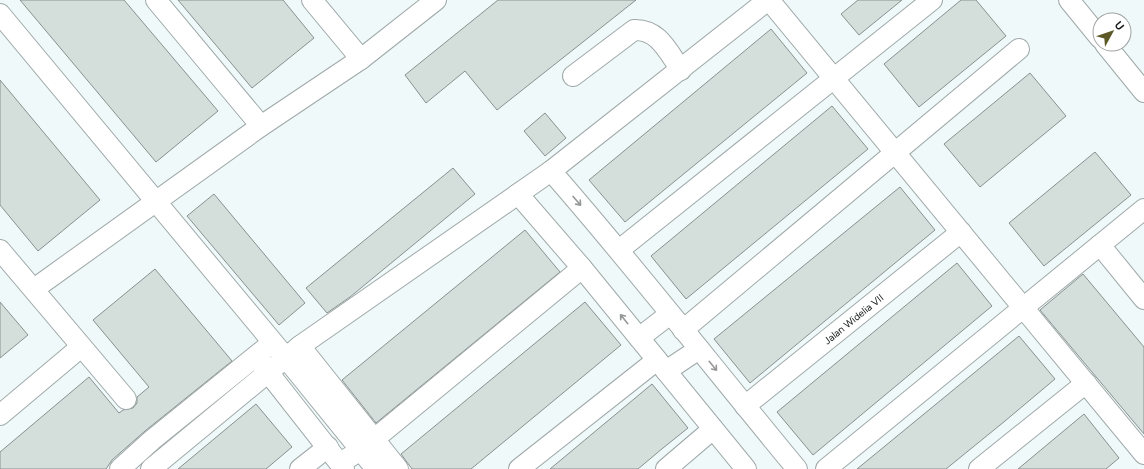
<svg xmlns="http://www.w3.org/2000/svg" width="1144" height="469" font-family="Figtree,sans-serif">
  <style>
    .building { fill: #d4dedb; stroke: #89918f }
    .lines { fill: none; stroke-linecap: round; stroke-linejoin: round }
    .minor-casing { stroke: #a0a9a9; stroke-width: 22 }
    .minor { stroke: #fff; stroke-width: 20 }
    .oneway { stroke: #969898 }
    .labels { text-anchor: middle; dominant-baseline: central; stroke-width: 4; stroke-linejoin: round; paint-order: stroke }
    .street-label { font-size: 10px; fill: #151919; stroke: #fff }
  </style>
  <rect width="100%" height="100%" fill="#eff9f9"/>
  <g class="building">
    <path d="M 20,0 L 124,0 L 218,111 L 156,162 Z"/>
    <path d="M 178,0 L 283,0 L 314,38 L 252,88 Z"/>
    <path d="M 498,0 L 636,0 L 497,110 L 465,71 L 426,103 L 405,75 Z"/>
    <path d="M 858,0 L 902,0 L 859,35 L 841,14 Z"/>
    <path d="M 961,0 L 976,0 L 1006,36 L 919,107 L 884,64 Z"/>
    <path d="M 771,29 L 807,73 L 625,222 L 589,180 Z"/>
    <path d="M 1030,73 L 1066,116 L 980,187 L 944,144 Z"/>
    <path d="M 0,80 L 100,200 L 38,251 L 0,205 Z"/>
    <path d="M 832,106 L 868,149 L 686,299 L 651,256 Z"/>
    <path d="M 545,113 L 566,138 L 545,156 L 524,131 Z"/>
    <path d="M 1095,152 L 1131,195 L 1044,266 L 1009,223 Z"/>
    <path d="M 453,168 L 475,194 L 350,297 L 327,313 L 306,288 Z"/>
    <path d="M 900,187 L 935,230 L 750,383 L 714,339 Z"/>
    <path d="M 214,194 L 305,303 L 279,325 L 187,216 Z"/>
    <path d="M 525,230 L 560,272 L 376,423 L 342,380 Z"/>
    <path d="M 957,263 L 992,306 L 813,455 L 777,412 Z"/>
    <path d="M 155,269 L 232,361 L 145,431 L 112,460 L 106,469 L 0,469 L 0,452 L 89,377 L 119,413 L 123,410 L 133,408 L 137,403 L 137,397 L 149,387 L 93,320 Z"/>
    <path d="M 1083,274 L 1144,347 L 1144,434 L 1040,310 Z"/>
    <path d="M 0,302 L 28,335 L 0,358 Z"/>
    <path d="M 585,302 L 621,345 L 471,469 L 412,469 L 401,454 Z"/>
    <path d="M 1019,336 L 1055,379 L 1005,421 L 946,469 L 857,469 Z"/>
    <path d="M 652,384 L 688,428 L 663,448 L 638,469 L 550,469 Z"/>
    <path d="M 256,404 L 292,447 L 266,469 L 178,469 Z"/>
    <path d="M 1084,414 L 1119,458 L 1106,469 L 1018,469 Z"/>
  </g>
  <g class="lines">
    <defs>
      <g id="minor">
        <path d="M 156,0 L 261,126"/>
        <path d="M 312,0 L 361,59"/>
        <path d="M 769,0 L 1144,454"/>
        <path d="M 1069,0 L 1100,38"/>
        <path d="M 0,14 L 286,358 L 376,469"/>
        <path d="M 1105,44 L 1144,92"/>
        <path d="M 573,76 L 634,30 C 659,29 668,52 681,70"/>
        <path d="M 551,171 C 636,268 715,370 797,469"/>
        <path d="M 518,194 L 582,268 L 746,469"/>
        <path d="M 1100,245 L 1144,299"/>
        <path d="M 0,250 L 126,399"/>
        <path d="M 619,250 L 932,0"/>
        <path d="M 34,289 L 261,126 L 361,59 L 436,0"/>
        <path d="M 683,330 L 1019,49"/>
        <path d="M 639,338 L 670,314"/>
        <path d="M 300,346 L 398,469"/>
        <path d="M 260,362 L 344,469"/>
        <path d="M 666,371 L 699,349"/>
        <path id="s1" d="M 745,406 L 961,232"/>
        <path d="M 0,415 L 81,347"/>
        <path d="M 340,463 L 361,450 L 582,268"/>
        <path d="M 120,469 L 152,440 L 272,343"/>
        <path d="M 151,469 L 300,346 L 551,171 L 768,0"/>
        <path d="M 300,469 L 328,447"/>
        <path d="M 519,469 L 657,360"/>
        <path d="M 666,469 L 713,429"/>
        <path d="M 826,469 L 1144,209"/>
        <path d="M 979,469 L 1086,383"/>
      </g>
    </defs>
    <use href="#minor" class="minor-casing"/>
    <use href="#minor" class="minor"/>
  </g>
  <defs><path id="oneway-shaft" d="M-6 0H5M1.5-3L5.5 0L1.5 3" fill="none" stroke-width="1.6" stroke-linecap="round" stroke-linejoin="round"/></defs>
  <g class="oneway">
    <use href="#oneway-shaft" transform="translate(577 201) rotate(49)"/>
    <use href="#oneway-shaft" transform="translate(624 319) rotate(-129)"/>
    <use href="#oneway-shaft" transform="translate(713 366) rotate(51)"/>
  </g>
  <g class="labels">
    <g class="street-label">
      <text stroke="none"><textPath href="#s1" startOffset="139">Jalan Widelia VII</textPath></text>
    </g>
  </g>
  <g transform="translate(1112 32) rotate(50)"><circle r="19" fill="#ffffff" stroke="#a1a3a3"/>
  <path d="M0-3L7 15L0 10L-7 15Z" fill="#5d5926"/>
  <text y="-6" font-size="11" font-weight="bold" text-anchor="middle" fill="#151919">U</text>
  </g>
</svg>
